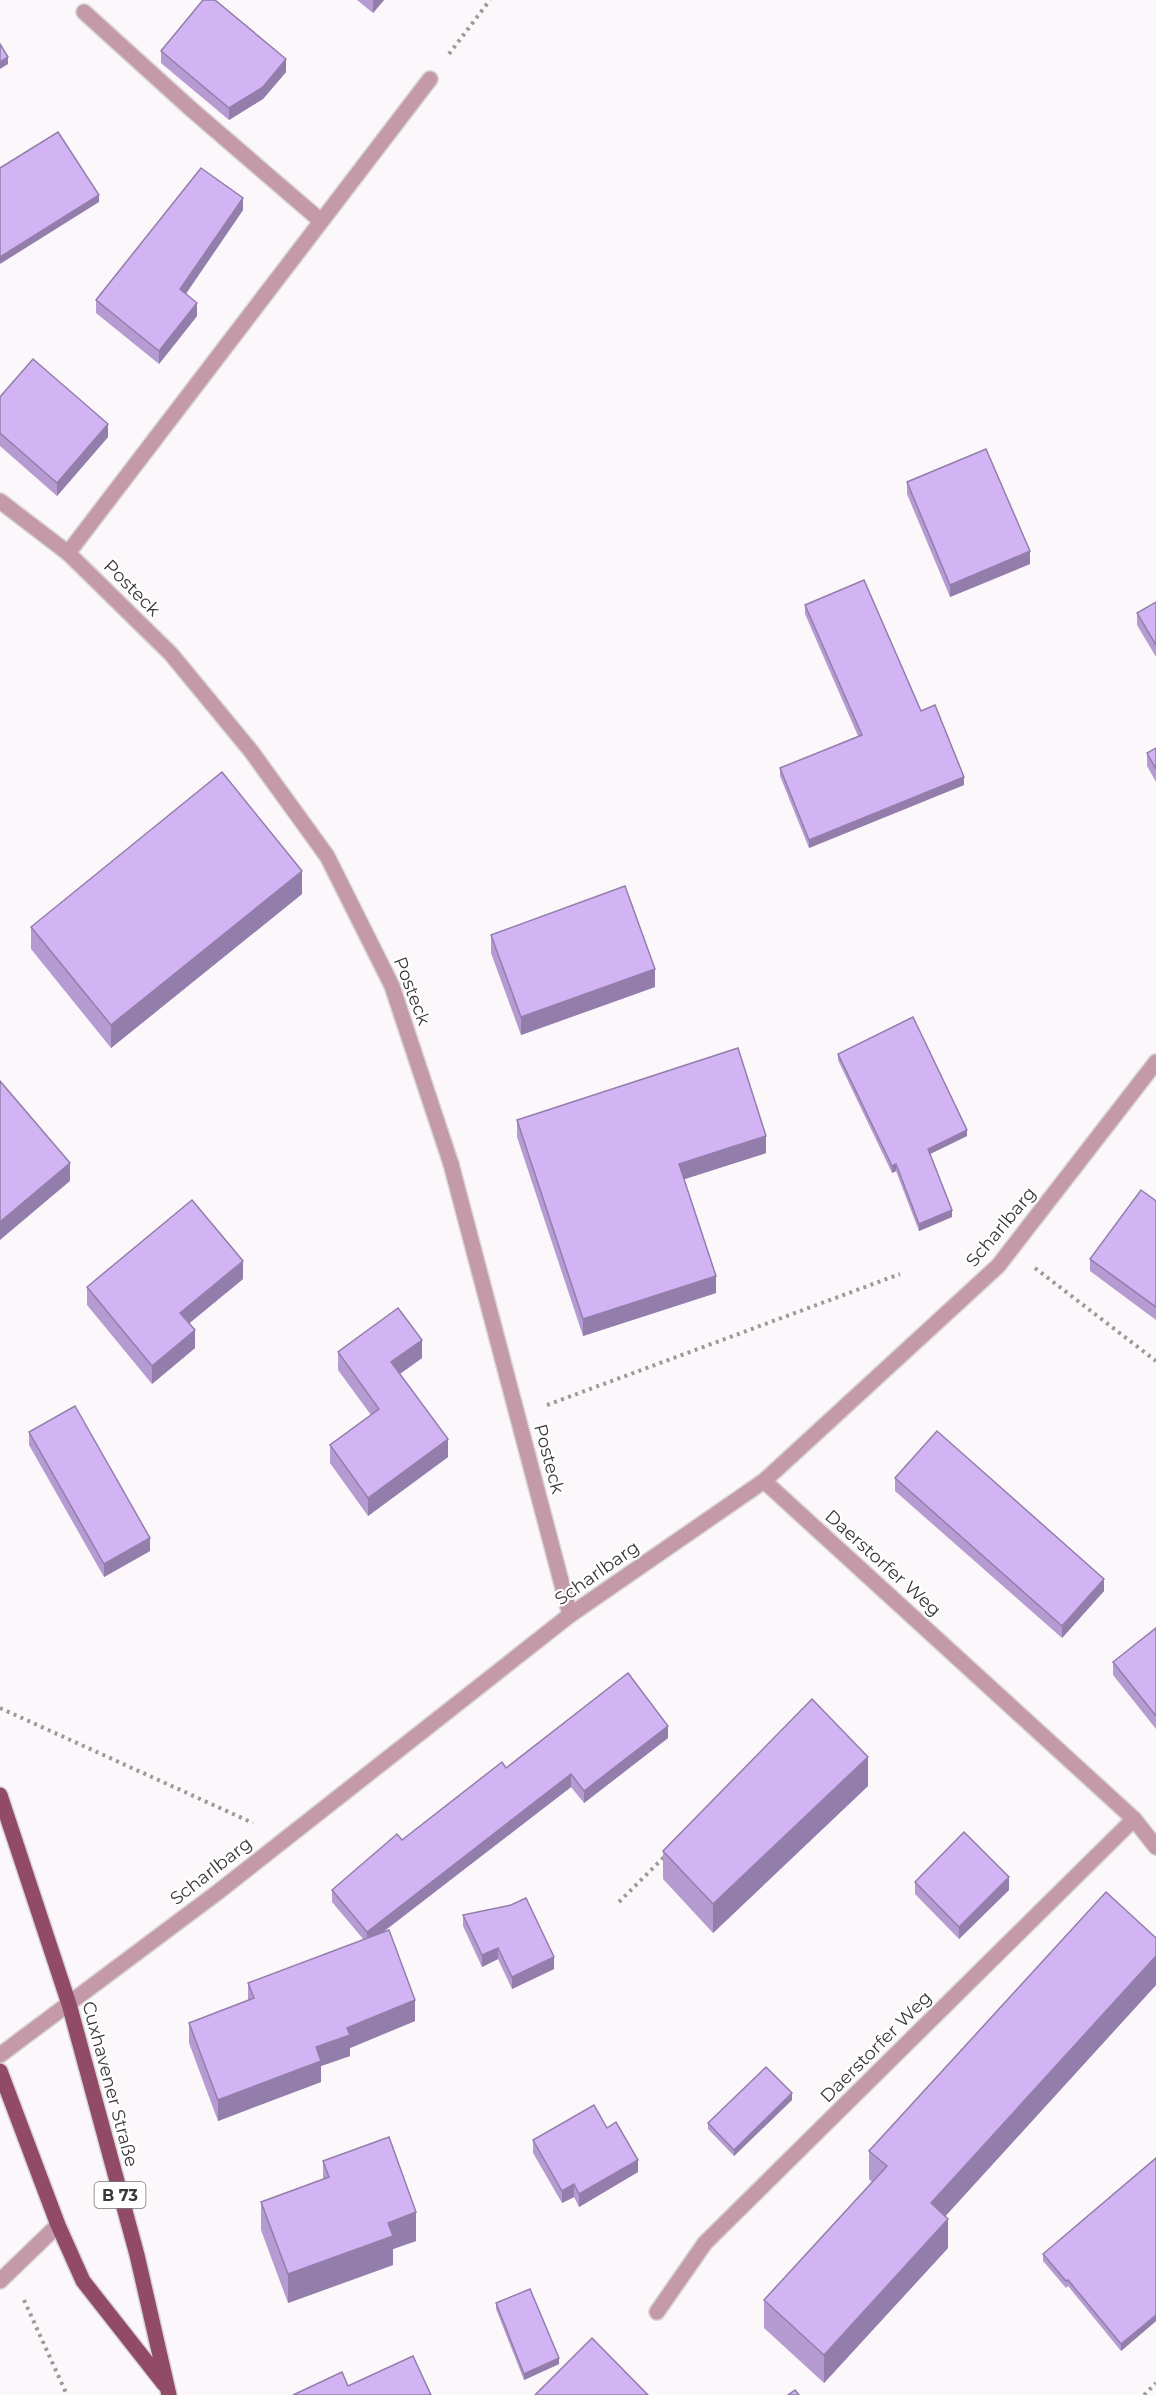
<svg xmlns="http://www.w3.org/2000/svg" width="1156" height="2395" font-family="Montserrat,sans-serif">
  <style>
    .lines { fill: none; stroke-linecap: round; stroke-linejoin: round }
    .service-casing { stroke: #d8d5d7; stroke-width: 18 }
    .minor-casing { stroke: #d8d5d7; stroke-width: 18 }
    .primary-casing { stroke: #d8d5d7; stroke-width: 18 }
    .path { stroke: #9c999b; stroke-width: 4; stroke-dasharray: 3 4.5; stroke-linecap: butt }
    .service { stroke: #c49aa8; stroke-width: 15 }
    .minor { stroke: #c49aa8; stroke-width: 15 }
    .primary { stroke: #924b66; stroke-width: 15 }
    .wall { fill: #b59bd2 }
    .shaded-wall { fill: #937eab }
    .building { fill: #d2b4f4; stroke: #937eab; stroke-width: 1.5 }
    .labels { text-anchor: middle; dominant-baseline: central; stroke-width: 4.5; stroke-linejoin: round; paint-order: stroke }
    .shield { fill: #fff; stroke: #757474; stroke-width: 1.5 }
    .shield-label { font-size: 16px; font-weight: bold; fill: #3a3839 }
    .street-label { font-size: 18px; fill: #3a3839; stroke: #fff }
  </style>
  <rect width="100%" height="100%" fill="#fbf7fa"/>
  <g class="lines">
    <defs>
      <g id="service">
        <path d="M 84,12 L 191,109 L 321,221"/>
        <path d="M 430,79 L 68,553 L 171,654 L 251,751 L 327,856 L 392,986 L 451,1164"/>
      </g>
      <g id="minor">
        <path d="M 0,501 L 68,553"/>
        <path d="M 451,1164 L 570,1615"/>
        <path d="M 764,1481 L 1134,1819 L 1156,1847"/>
        <path d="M 0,2055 L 218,1892 L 570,1615 L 764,1481 L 998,1266 L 1156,1062"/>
        <path d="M 0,2281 L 58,2225"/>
        <path d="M 657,2312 L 705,2243 L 1134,1819"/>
      </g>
      <g id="primary">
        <path d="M 0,1795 L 69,2004 L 137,2255 L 169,2395"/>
        <path d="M 0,2071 L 58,2225 L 83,2281 L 164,2384"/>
      </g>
    </defs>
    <use href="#service" class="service-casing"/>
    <use href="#minor" class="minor-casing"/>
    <use href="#primary" class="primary-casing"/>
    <g class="path">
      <path d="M 449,54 L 490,0"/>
      <path d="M 1035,1268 L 1156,1361"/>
      <path d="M 547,1405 L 900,1274"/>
      <path d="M 0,1708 L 253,1823"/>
      <path d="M 619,1902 L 665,1856"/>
      <path d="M 24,2300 L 67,2395"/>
      <path d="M 1144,2395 L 1156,2383"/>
    </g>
    <use href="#service" class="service"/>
    <use href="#minor" class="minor"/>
    <use href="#primary" class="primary"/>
  </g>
  <g class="wall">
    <path d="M 357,0 L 384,0 L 373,13 Z"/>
    <path d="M 161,51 L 286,72 L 263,99 L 229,120 L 161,63 Z"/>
    <path d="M 243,210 L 186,294 L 197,316 L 159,364 L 96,313 L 96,300 Z"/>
    <path d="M 0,397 L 108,437 L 57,496 L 0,446 Z"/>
    <path d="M 907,482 L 1030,564 L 950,597 L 907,494 Z"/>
    <path d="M 1156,602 L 1156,657 L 1137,625 L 1137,613 Z"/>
    <path d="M 805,605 L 921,711 L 964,785 L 809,848 L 780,776 L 780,768 L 858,736 L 805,614 Z"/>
    <path d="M 1156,748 L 1156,782 L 1147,766 L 1147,753 Z"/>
    <path d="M 302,894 L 111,1048 L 31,949 L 31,927 Z"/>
    <path d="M 491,935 L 655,987 L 521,1035 L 491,953 Z"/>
    <path d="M 838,1054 L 967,1136 L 930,1154 L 952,1217 L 919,1231 L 896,1171 L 892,1173 L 838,1060 Z"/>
    <path d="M 517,1120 L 766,1153 L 684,1179 L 716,1293 L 583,1336 L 517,1137 Z"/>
    <path d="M 1156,1201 L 1156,1320 L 1090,1271 L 1090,1259 Z"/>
    <path d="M 243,1279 L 189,1323 L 195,1348 L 152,1384 L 87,1305 L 87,1287 Z"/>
    <path d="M 338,1352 L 422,1358 L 400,1374 L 448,1457 L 368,1516 L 330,1463 L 330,1445 L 371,1415 L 338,1370 Z"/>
    <path d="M 29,1432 L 150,1551 L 104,1577 L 29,1445 Z"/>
    <path d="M 895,1478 L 1104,1591 L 1062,1638 L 895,1491 Z"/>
    <path d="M 1156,1628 L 1156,1729 L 1113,1675 L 1113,1662 Z"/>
    <path d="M 668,1738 L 584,1803 L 571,1787 L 382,1933 L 415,2021 L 350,2048 L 350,2056 L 321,2066 L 321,2082 L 218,2121 L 189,2043 L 189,2023 L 248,2000 L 248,1983 L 364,1940 L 332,1902 L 332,1890 L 506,1768 Z"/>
    <path d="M 868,1786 L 713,1933 L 663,1879 L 663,1851 Z"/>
    <path d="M 915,1882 L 1009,1890 L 959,1939 L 915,1894 Z"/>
    <path d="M 463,1915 L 554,1969 L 512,1989 L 498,1959 L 482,1967 L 463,1926 Z"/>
    <path d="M 1156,1938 L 1156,1985 L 945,2216 L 948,2248 L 824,2383 L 764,2328 L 764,2300 L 872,2182 L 869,2179 L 869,2151 Z"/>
    <path d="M 792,2100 L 734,2156 L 708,2129 L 708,2123 Z"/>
    <path d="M 607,2128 L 638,2172 L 579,2207 L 574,2197 L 562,2203 L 533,2153 L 533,2140 Z"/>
    <path d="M 1156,2158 L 1156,2321 L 1121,2351 L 1068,2286 L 1066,2288 L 1043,2261 L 1043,2254 Z"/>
    <path d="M 323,2161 L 416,2241 L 393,2249 L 393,2265 L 288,2303 L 261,2230 L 261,2202 L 323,2179 Z"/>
    <path d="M 496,2303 L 559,2364 L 524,2380 L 496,2309 Z"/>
  </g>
  <g class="shaded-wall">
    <path d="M 373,0 L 384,0 L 373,13 Z"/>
    <path d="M 8,57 L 8,64 L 0,69 L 0,62 Z"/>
    <path d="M 286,59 L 286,72 L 263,99 L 229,120 L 229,108 Z"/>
    <path d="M 99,195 L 99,202 L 0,264 L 0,257 Z"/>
    <path d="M 243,198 L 243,210 L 180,302 L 180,289 Z"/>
    <path d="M 197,303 L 197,316 L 159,364 L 159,351 Z"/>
    <path d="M 108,424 L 108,437 L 57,496 L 57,483 Z"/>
    <path d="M 1030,551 L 1030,564 L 950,597 L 950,585 Z"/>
    <path d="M 964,777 L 964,785 L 809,848 L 809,840 Z"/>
    <path d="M 302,871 L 302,894 L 111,1048 L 111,1025 Z"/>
    <path d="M 655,969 L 655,987 L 521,1035 L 521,1017 Z"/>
    <path d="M 967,1130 L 967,1136 L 928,1155 L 928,1149 Z"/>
    <path d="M 766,1136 L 766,1153 L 679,1181 L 679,1164 Z"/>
    <path d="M 70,1163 L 70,1181 L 0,1240 L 0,1222 Z"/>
    <path d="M 896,1164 L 896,1171 L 892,1173 L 892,1166 Z"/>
    <path d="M 952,1210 L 952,1217 L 919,1231 L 919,1224 Z"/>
    <path d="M 243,1261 L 243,1279 L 180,1331 L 180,1313 Z"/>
    <path d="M 716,1276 L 716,1293 L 583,1336 L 583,1319 Z"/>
    <path d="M 195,1330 L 195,1348 L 152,1384 L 152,1366 Z"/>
    <path d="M 422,1340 L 422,1358 L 391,1380 L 391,1362 Z"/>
    <path d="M 448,1439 L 448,1457 L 368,1516 L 368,1498 Z"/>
    <path d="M 150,1538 L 150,1551 L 104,1577 L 104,1564 Z"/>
    <path d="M 1104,1579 L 1104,1591 L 1062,1638 L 1062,1626 Z"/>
    <path d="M 668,1726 L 668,1738 L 584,1803 L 584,1791 Z"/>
    <path d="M 868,1757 L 868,1786 L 713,1933 L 713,1904 Z"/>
    <path d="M 571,1774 L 571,1787 L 367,1944 L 367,1932 Z"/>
    <path d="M 1009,1877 L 1009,1890 L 959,1939 L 959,1927 Z"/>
    <path d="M 498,1948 L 498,1959 L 482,1967 L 482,1955 Z"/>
    <path d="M 1156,1956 L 1156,1985 L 931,2232 L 931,2203 Z"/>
    <path d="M 554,1957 L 554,1969 L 512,1989 L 512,1977 Z"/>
    <path d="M 415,2000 L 415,2021 L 350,2048 L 350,2056 L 321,2066 L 321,2082 L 218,2121 L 218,2100 L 316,2047 L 347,2028 Z"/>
    <path d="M 792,2093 L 792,2100 L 734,2156 L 734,2150 Z"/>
    <path d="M 638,2160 L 638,2172 L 579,2207 L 579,2194 Z"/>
    <path d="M 574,2184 L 574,2197 L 562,2203 L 562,2191 Z"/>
    <path d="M 416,2212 L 416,2241 L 393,2249 L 393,2265 L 288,2303 L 288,2274 L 388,2223 Z"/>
    <path d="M 948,2219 L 948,2248 L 824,2383 L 824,2355 Z"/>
    <path d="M 1156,2315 L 1156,2321 L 1121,2351 L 1121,2344 Z"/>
    <path d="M 559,2358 L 559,2364 L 524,2380 L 524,2374 Z"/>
  </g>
  <g class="building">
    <path d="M 203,0 L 215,0 L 286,59 L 263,87 L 229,108 L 161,51 Z"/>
    <path d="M 0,44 L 8,57 L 0,62 Z"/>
    <path d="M 58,132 L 99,195 L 0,257 L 0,168 Z"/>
    <path d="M 201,168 L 243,198 L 180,289 L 197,303 L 159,351 L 96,300 Z"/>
    <path d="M 33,359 L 108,424 L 57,483 L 0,433 L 0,397 Z"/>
    <path d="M 986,449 L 1030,551 L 950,585 L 907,482 Z"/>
    <path d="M 864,580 L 921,711 L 935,705 L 964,777 L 809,840 L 780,768 L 862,735 L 805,605 Z"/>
    <path d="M 1156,602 L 1156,645 L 1137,613 Z"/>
    <path d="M 1156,748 L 1156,769 L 1147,753 Z"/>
    <path d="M 222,772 L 302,871 L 111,1025 L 31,927 Z"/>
    <path d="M 625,886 L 655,969 L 521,1017 L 491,935 Z"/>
    <path d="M 913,1017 L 967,1130 L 928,1149 L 952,1210 L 919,1224 L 896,1164 L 892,1166 L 838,1054 Z"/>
    <path d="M 738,1048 L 766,1136 L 679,1164 L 716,1276 L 583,1319 L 517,1120 Z"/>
    <path d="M 0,1081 L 70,1163 L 0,1222 Z"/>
    <path d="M 1141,1190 L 1156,1201 L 1156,1307 L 1090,1259 Z"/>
    <path d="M 192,1200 L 243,1261 L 180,1313 L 195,1330 L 152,1366 L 87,1287 Z"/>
    <path d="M 398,1308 L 422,1340 L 391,1362 L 448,1439 L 368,1498 L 330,1445 L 379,1409 L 338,1352 Z"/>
    <path d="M 75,1406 L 150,1538 L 104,1564 L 29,1432 Z"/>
    <path d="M 937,1431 L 1104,1579 L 1062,1626 L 895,1478 Z"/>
    <path d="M 1156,1628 L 1156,1716 L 1113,1662 Z"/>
    <path d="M 628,1673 L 668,1726 L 584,1791 L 571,1774 L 367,1932 L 332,1890 L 397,1834 L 402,1840 L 502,1762 L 506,1768 Z"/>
    <path d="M 812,1699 L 868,1757 L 713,1904 L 663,1851 Z"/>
    <path d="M 964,1832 L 1009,1877 L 959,1927 L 915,1882 Z"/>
    <path d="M 1106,1892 L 1156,1938 L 1156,1956 L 931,2203 L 948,2219 L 824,2355 L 764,2300 L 887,2166 L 869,2151 Z"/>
    <path d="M 526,1898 L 554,1957 L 512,1977 L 498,1948 L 482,1955 L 463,1915 L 511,1905 Z"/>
    <path d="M 389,1930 L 415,2000 L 347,2028 L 350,2035 L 316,2047 L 321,2061 L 218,2100 L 189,2023 L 254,1998 L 248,1983 Z"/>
    <path d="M 766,2067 L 792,2093 L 734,2150 L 708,2123 Z"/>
    <path d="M 594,2105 L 607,2128 L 616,2122 L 638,2160 L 579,2194 L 574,2184 L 562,2191 L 533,2140 Z"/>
    <path d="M 389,2137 L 416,2212 L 388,2223 L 393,2236 L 288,2274 L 261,2202 L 329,2177 L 323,2161 Z"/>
    <path d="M 1156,2158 L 1156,2315 L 1121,2344 L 1068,2280 L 1066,2281 L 1043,2254 Z"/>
    <path d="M 530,2289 L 559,2358 L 524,2374 L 496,2303 Z"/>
    <path d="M 592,2338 L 648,2395 L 535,2395 Z"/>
    <path d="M 413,2356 L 431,2395 L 293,2395 L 342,2372 L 348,2386 Z"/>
    <path d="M 795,2390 L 799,2395 L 788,2395 Z"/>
  </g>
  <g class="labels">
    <rect class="shield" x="94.5" y="2182" width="51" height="26" rx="4.5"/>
    <g class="shield-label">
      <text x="120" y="2195">B 73</text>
    </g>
    <g class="street-label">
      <text transform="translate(132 588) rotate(45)">Posteck</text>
      <text transform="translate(412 991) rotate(69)">Posteck</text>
      <text transform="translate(1001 1227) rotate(-50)">Scharlbarg</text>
      <text transform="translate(549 1459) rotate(75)">Posteck</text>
      <text transform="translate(883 1563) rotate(42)">Daerstorfer Weg</text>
      <text transform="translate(597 1573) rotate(-35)">Scharlbarg</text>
      <text transform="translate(211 1871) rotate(-38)">Scharlbarg</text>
      <text transform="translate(876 2047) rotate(-45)">Daerstorfer Weg</text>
      <text transform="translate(110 2084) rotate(75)">Cuxhavener Straße</text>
    </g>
  </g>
</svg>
